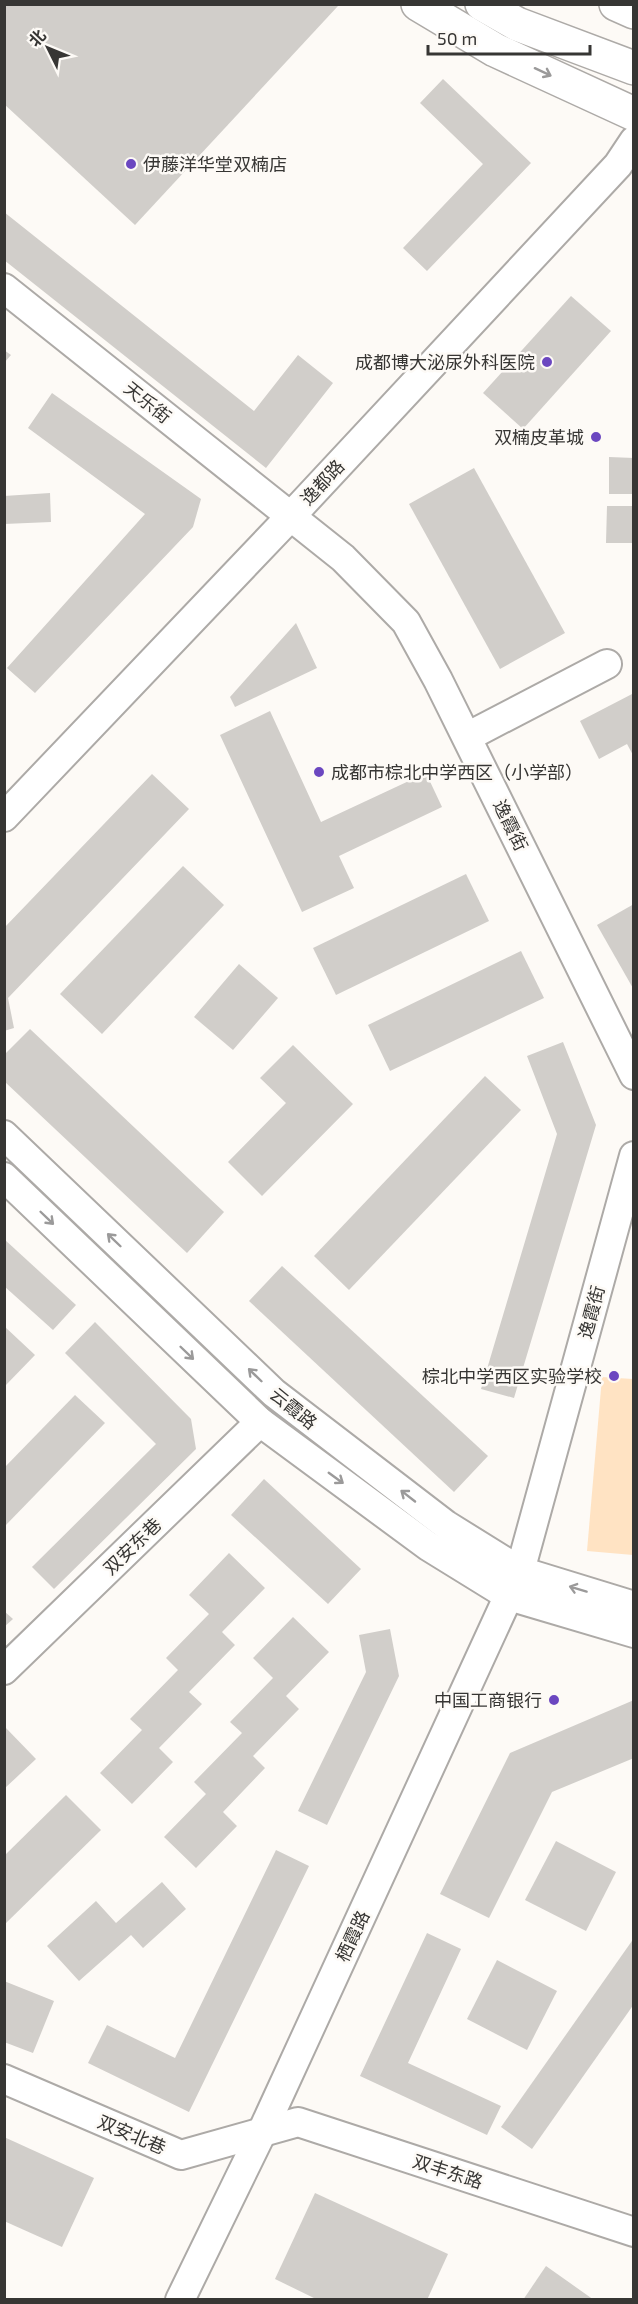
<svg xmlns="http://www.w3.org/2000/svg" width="638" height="2304" font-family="'Exo 2','Noto Sans SC',sans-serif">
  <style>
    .green { fill: #ffe3c3 }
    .building { fill: #d1ceca }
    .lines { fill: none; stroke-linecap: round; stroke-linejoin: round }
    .minor-casing { stroke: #adaaa7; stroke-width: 32 }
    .major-casing { stroke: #adaaa7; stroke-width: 36 }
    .highway-casing { stroke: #adaaa7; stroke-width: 36 }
    .minor { stroke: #fff; stroke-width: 28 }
    .major { stroke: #fff; stroke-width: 33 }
    .highway { stroke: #fff; stroke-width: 33 }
    .oneway { stroke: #9b9a9a }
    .poi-dot { fill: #6b47c0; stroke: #fdfaf6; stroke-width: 2 }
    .labels { text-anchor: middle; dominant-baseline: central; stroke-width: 5; stroke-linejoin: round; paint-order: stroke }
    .poi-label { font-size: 18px; fill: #373634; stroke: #fdfaf6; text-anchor: end }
    .street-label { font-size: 18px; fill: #373634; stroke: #fdfaf6 }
  </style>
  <rect width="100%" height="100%" fill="#fdfaf6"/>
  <path class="green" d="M 602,1377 L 633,1379 L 633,1555 L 587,1551 Z"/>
  <g class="building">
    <path d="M 4,4 L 336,4 L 338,6 L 135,225 L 4,104 Z"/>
    <path d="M 443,79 L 531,163 L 427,271 L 403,248 L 483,164 L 420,103 Z"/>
    <path d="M 4,212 L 254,411 L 298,355 L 333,383 L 266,468 L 4,260 Z"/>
    <path d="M 571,296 L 611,331 L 523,429 L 483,393 Z"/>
    <path d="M 4,350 L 11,355 L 4,363 Z"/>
    <path d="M 52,393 L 201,499 L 193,527 L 35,693 L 7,668 L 145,514 L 28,428 Z"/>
    <path d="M 609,457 L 634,458 L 634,494 L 609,494 Z"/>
    <path d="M 474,468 L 565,633 L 500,669 L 409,504 Z"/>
    <path d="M 50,493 L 51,522 L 4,524 L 4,496 Z"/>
    <path d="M 607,506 L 634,506 L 634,543 L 606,543 Z"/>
    <path d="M 296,623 L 317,668 L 235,707 L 230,697 Z"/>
    <path d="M 634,693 L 634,757 L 627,744 L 599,759 L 580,721 Z"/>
    <path d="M 270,711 L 321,822 L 426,773 L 442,807 L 339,856 L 354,888 L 302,912 L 220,735 Z"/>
    <path d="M 152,774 L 189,809 L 8,998 L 14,1028 L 4,1031 L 4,928 Z"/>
    <path d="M 183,866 L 224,905 L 102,1034 L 60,994 Z"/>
    <path d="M 466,874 L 489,921 L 336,995 L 313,948 Z"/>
    <path d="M 634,904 L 634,990 L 597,925 Z"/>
    <path d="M 521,951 L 544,998 L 390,1071 L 368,1025 Z"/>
    <path d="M 239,964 L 278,998 L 233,1050 L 194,1017 Z"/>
    <path d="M 30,1029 L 224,1212 L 187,1253 L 4,1081 L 4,1055 Z"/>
    <path d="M 563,1042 L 596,1125 L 514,1398 L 481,1389 L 557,1134 L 527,1056 Z"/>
    <path d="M 293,1045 L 353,1104 L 262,1196 L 228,1162 L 286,1103 L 260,1078 Z"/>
    <path d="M 485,1076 L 521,1110 L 349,1290 L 314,1256 Z"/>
    <path d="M 4,1239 L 76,1305 L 53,1330 L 4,1286 Z"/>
    <path d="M 282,1266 L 488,1456 L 454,1492 L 249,1301 Z"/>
    <path d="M 95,1322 L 191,1419 L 196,1449 L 54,1589 L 32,1567 L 156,1444 L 65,1353 Z"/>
    <path d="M 4,1326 L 35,1355 L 4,1387 Z"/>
    <path d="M 75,1395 L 105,1423 L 4,1527 L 4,1468 Z"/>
    <path d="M 264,1479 L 361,1569 L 328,1604 L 231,1515 Z"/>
    <path d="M 229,1553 L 265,1588 L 222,1632 L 235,1645 L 189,1692 L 202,1704 L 159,1748 L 173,1762 L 132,1804 L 100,1773 L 142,1730 L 130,1719 L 178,1670 L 166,1658 L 209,1614 L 189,1595 Z"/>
    <path d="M 4,1611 L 13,1619 L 4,1627 Z"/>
    <path d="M 293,1617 L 329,1652 L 286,1696 L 299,1709 L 253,1756 L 265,1768 L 223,1812 L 237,1826 L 196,1868 L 164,1837 L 206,1794 L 194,1782 L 242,1733 L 230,1722 L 273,1678 L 253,1658 Z"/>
    <path d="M 390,1629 L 399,1676 L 327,1825 L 298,1811 L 366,1672 L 359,1635 Z"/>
    <path d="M 634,1700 L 634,1758 L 552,1792 L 489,1918 L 440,1894 L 510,1753 Z"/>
    <path d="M 4,1726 L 36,1759 L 4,1789 Z"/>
    <path d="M 66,1795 L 101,1830 L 4,1925 L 4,1856 Z"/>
    <path d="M 556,1841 L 616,1872 L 586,1931 L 525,1900 Z"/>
    <path d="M 276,1850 L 309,1866 L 189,2112 L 88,2063 L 107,2025 L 175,2058 Z"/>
    <path d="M 162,1882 L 186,1909 L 143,1948 L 131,1935 L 79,1981 L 47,1946 L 96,1901 L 116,1923 Z"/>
    <path d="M 427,1933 L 461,1949 L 408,2063 L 501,2106 L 487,2135 L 360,2076 Z"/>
    <path d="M 634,1938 L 634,2004 L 532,2149 L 501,2127 Z"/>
    <path d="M 497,1960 L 557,1991 L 527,2050 L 467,2019 Z"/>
    <path d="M 4,1981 L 54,2001 L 33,2053 L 4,2042 Z"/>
    <path d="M 4,2137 L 94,2178 L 62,2247 L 4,2221 Z"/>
    <path d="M 315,2193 L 448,2254 L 427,2300 L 318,2300 L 275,2279 Z"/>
    <path d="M 546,2266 L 594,2300 L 523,2300 Z"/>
  </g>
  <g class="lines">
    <defs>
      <g id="minor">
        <path d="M 4,288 L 343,558 L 406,622 L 438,680 L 634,1075"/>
        <path d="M 467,737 L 607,664"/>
        <path d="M 4,817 L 291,516 L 618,165 L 634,141"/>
        <path d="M 4,1135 L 274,1393 L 446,1525 L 520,1571 L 634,1606"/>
        <path d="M 4,1177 L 260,1422 L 428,1546 L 509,1596 L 634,1633"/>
        <path d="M 4,1670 L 260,1422"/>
        <path d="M 4,2079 L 181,2155 L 298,2122 L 634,2232"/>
        <path d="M 180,2300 L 262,2132 L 520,1571 L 634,1156"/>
      </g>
      <path id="major" d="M 418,4 L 495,50 L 634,114"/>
      <g id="highway">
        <path d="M 482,4 L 517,24 L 634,68"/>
        <path d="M 616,4 L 634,12"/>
      </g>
    </defs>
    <use href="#minor" class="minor-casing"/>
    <use href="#major" class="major-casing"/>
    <use href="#highway" class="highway-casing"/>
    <use href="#minor" class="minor"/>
    <use href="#major" class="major"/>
    <use href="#highway" class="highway"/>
  </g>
  <defs><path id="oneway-shaft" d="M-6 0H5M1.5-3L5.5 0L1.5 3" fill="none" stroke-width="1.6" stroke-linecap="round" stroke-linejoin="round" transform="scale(1.5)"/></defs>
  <g class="oneway">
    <use href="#oneway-shaft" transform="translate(543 72) rotate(25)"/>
    <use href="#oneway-shaft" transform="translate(47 1218) rotate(44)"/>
    <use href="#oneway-shaft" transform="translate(114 1240) rotate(-136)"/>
    <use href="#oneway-shaft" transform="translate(187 1353) rotate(44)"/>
    <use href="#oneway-shaft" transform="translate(255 1375) rotate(-136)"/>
    <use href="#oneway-shaft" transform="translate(336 1478) rotate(36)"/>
    <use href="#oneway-shaft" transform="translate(408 1496) rotate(-142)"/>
    <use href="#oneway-shaft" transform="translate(578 1589) rotate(-163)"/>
  </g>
  <g class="poi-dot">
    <circle cx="131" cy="164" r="6"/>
    <circle cx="547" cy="362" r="6"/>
    <circle cx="596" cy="437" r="6"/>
    <circle cx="319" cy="772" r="6"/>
    <circle cx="614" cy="1376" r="6"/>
    <circle cx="554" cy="1700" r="6"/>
  </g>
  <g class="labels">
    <g class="poi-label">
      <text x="143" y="164" text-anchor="start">伊藤洋华堂双楠店</text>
      <text x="535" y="362">成都博大泌尿外科医院</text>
      <text x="584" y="437">双楠皮革城</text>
      <text x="331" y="772" text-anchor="start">成都市棕北中学西区（小学部）</text>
      <text x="602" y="1376">棕北中学西区实验学校</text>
      <text x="542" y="1700">中国工商银行</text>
    </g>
    <g class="street-label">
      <text transform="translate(148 402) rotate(39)">天乐街</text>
      <text transform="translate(322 482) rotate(-47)">逸都路</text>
      <text transform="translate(511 825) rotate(64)">逸霞街</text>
      <text transform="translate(591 1312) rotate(-75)">逸霞街</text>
      <text transform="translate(294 1408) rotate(39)">云霞路</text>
      <text transform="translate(132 1546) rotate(-44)">双安东巷</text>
      <text transform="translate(352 1936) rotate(-65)">栖霞路</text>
      <text transform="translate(132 2134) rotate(23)">双安北巷</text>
      <text transform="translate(448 2171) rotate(18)">双丰东路</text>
    </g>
  </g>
  <rect width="638" height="2304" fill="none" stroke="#373634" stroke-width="12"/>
  <g transform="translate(48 48) rotate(313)" stroke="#fdfaf6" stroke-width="4.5" paint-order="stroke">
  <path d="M0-4.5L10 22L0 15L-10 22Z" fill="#373634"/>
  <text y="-9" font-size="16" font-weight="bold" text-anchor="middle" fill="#373634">北</text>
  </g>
  <path d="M428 45v9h162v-9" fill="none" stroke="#373634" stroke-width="3"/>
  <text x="437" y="45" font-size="18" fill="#373634" stroke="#fdfaf6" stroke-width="4.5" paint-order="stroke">50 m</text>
</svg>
